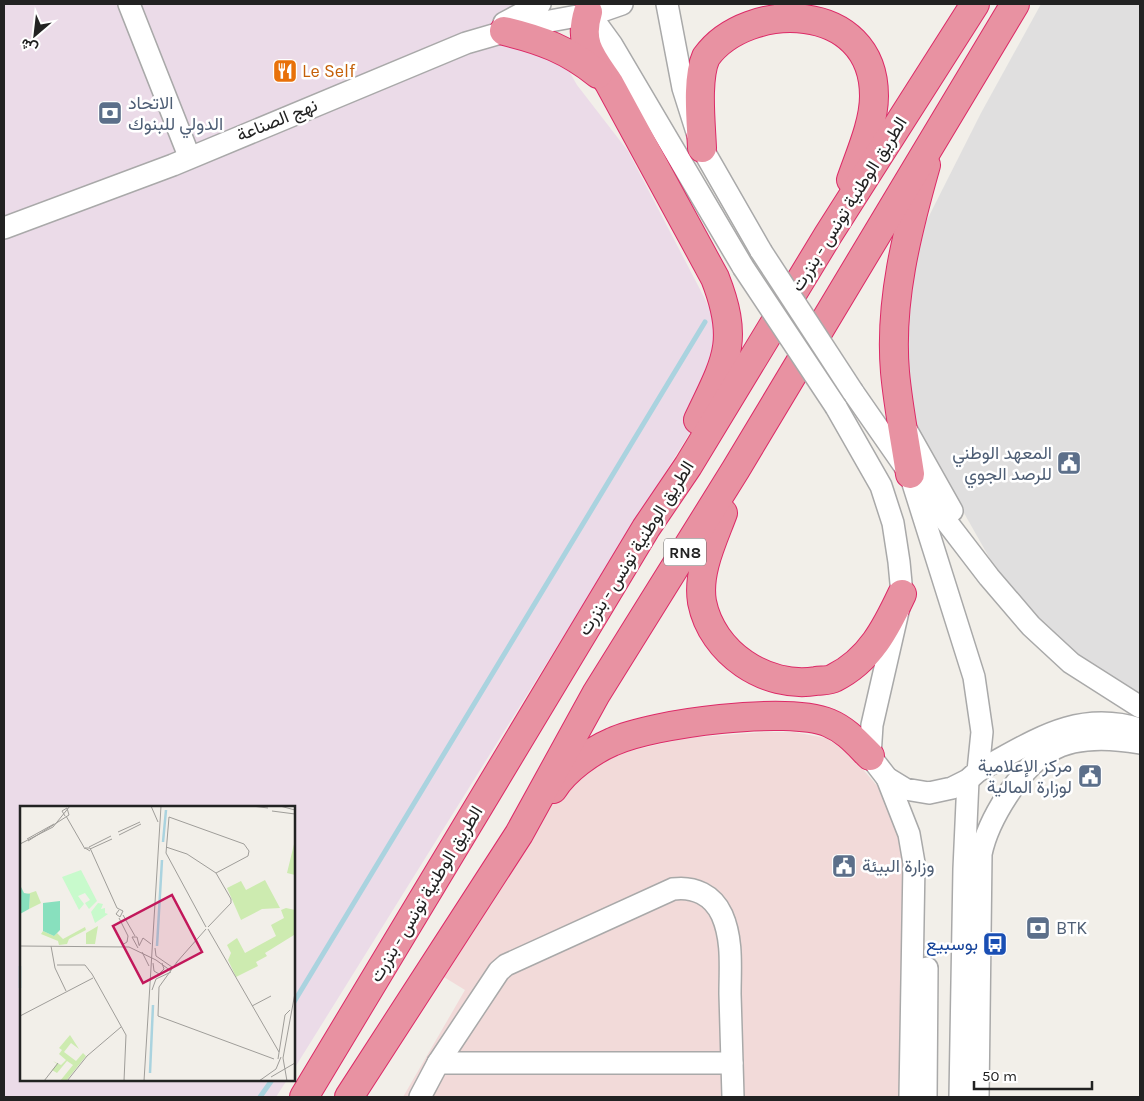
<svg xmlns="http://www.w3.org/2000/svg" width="1144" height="1101" font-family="Karla,Vazirmatn,sans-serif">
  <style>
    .residential { fill: #e0dfdf }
    .commercial { fill: #f2dad9 }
    .industrial { fill: #ebdbe8 }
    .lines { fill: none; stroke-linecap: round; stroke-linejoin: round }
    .stream { stroke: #aad3df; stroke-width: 5 }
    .minor-casing { stroke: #a9a9a9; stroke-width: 24 }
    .highway-casing { stroke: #dc2a67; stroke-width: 30 }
    .minor { stroke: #fff; stroke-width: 21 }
    .highway { stroke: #e892a2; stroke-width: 28 }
    .minor-bridge-casing { stroke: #a9a9a9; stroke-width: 24; stroke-linecap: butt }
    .minor-bridge { stroke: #fff; stroke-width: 21 }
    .labels { text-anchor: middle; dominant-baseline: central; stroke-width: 5; stroke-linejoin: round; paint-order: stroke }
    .shield { fill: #fff; stroke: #646464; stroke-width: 1 }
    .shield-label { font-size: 16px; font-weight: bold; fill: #222 }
    .food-label { font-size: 18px; fill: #c56008; stroke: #fff; text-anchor: start }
    .service-label { font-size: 18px; fill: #4e5e75; stroke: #fff; text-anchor: start }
    .street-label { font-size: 18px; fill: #222; stroke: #fff }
    .transit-label { font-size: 18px; fill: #164399; stroke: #fff; text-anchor: end }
    .inset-river { fill: none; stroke: #aad3df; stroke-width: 2.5 }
    .inset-road { fill: none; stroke: #9f9d99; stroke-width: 1 }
    .view { fill: #c2185b; fill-opacity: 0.15; stroke: #c2185b; stroke-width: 2.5 }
    .inset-edge { fill: none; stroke: #222; stroke-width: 2.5 }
  </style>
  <rect width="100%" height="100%" fill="#f2efe9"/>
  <path class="residential" d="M 1041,4 L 1140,4 L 1140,705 L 1051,637 L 998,573 L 913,423 L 905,382 L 906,305 L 926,222 L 981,113 Z"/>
  <path class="commercial" d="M 764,732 L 794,732 L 826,738 L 849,753 L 885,795 L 901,829 L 906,859 L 899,1097 L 403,1097 L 465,990 L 439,974 L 552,798 L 604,757 L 686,738 Z"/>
  <path class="industrial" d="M 4,4 L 531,4 L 577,85 L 628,151 L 704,297 L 734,362 L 294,1069 L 294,807 L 21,807 L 21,1080 L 287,1080 L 276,1097 L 4,1097 Z"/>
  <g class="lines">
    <g class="stream">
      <path d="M 294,1002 L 705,322"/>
      <path d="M 260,1097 L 272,1080"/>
    </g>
    <defs>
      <g id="minor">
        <path d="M 129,4 L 189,156"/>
        <path d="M 588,4 L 588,12 L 612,45 L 743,267"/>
        <path d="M 667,4 L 683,88 L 702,148 L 761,251"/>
        <path d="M 504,23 L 540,4"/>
        <path d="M 4,228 L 173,165 L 466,43 L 528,25 L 599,12 L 622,4"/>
        <path d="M 853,392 L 910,474 L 989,577 L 1031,626 L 1071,663 L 1140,707"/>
        <path d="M 836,407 L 881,486 L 893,523 L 899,562 L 902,594 L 872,725 L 870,756 L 887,778 L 905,789 L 929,793 L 952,788 L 968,780 L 978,771 L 982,732 L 974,677 L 910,474"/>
        <path d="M 907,431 L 952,511"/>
        <path d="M 978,771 C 1033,742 1076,709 1140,729"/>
        <path d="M 887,778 L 909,834 L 914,863 L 910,1097"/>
        <path d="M 438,1063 L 732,1063"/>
        <path d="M 420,1097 L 438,1063 L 499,971 L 506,965 L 673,889 C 694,886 713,895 722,915 C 733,940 730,968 730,994 C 731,1029 732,1063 733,1097"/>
        <path d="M 926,1097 L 927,968"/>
        <path d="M 960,1097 L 964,869 L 968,780"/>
        <path d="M 978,1097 L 981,854 C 988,820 1020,768 1050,751 C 1077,735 1112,738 1140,743"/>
      </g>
      <g id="highway">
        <path d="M 588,12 C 578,44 592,58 609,83 L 715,278 C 740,342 726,361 698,420"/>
        <path d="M 504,31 C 542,40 568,50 598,74"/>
        <path d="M 702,148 C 701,123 696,79 706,57 C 747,0 874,0 874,96 C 874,123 860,154 851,180"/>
        <path d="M 910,474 C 905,440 898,406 895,372 C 889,302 907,232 926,165"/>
        <path d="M 723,513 C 713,540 697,572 702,602 C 712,653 766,689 816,681 C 821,680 829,681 834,678 C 870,660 886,628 902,594"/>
        <path d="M 553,789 C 565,770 591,751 612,742 C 653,723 788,706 829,723 C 846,730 857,743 870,756"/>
        <path d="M 304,1097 L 646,528 L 688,466 L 828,235 L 975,4"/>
        <path d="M 349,1097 L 519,834 L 596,694 L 736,469 L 1015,4"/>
      </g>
    </defs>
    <use href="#minor" class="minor-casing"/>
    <use href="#highway" class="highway-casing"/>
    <use href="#minor" class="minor"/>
    <use href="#highway" class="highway"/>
    <defs>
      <g id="minor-bridge">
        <path d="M 761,251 L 853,392"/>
        <path d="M 743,267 L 836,407"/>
      </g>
    </defs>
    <use href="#minor-bridge" class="minor-bridge-casing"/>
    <use href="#minor-bridge" class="minor-bridge"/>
  </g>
  <defs>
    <symbol id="restaurant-square" viewBox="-11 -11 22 22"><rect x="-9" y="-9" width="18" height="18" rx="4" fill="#e8710a" stroke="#fff"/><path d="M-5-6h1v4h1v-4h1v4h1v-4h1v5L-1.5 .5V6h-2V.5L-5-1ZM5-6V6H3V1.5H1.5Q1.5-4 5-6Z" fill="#fff"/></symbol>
    <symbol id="bank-square" viewBox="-11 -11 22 22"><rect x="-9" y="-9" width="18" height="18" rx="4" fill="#5c6f8a" stroke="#fff"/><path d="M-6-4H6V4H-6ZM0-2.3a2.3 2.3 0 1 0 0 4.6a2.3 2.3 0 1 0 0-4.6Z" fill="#fff"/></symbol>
    <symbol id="civic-square" viewBox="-11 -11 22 22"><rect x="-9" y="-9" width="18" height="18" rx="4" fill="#5c6f8a" stroke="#fff"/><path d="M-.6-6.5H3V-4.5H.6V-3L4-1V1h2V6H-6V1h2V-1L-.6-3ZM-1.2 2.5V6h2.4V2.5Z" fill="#fff"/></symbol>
    <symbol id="bus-square" viewBox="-11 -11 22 22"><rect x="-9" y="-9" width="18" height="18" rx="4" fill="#1a4fb4" stroke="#fff"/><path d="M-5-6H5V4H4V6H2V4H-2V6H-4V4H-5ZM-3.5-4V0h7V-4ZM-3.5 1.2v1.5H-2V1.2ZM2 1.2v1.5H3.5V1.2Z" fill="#fff"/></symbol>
  </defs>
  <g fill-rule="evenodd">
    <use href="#restaurant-square" x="271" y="57" width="28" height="28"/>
    <use href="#bank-square" x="96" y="99" width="28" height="28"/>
    <use href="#civic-square" x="1055" y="449" width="28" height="28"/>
    <use href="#civic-square" x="1076" y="762" width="28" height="28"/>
    <use href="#civic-square" x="830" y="852" width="28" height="28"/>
    <use href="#bank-square" x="1024" y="914" width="28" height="28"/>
    <use href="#bus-square" x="981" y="930" width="28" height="28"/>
  </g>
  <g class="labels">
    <rect class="shield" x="664" y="538.5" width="42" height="27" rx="4"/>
    <g class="shield-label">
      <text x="685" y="552">RN8</text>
    </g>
    <g class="food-label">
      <text x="302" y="71">Le Self</text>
    </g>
    <g class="service-label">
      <text x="128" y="103">الاتحاد<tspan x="128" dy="21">الدولي للبنوك</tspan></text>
      <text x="1052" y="453" text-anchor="end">المعهد الوطني<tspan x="1052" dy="21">للرصد الجوي</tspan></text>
      <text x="1072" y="766" text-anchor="end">مركز الإعلامية<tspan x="1072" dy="21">لوزارة المالية</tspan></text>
      <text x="862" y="866">وزارة البيئة</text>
      <text x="1056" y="928">BTK</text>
    </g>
    <g class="street-label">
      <text transform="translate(277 120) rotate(-22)">نهج الصناعة</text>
      <text transform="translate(849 204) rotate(-58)">الطريق الوطنية تونس - بنزرت</text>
      <text transform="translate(636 548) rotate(-58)">الطريق الوطنية تونس - بنزرت</text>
      <text transform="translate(426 894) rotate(-59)">الطريق الوطنية تونس - بنزرت</text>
    </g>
    <g class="transit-label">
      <text x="978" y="944">بوسبيع</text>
    </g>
  </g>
  <g transform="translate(20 806)">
    <rect width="275" height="275" fill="#f2efe9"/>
    <path d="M 275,34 L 275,69 L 267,67 ZM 245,74 L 260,102 L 242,103 L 221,114 L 207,82 L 221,75 L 226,84 ZM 16,85 L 21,97 L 9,103 L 10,88 L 7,88 ZM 266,102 L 275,104 L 274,129 L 245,147 L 247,150 L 236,156 L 238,160 L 216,171 L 208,154 L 211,147 L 207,139 L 217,132 L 225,147 L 256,130 L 251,119 L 264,112 L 261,104 ZM 78,120 L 75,138 L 66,138 L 66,127 ZM 65,121 L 66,124 L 49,133 L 47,138 L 39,139 L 38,135 L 21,128 L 23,125 L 34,130 L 37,127 L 43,133 ZM 50,229 L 59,243 L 51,237 L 44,246 L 56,255 L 63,247 L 66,250 L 46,275 L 40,275 L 53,259 L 47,255 L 37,267 L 32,264 L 37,258 L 33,255 L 41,259 L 46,254 L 39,248 L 42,244 L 39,242 Z" fill="#cdebb0"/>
    <path d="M 61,64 L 77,95 L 69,103 L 65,97 L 70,94 L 65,87 L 58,90 L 64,98 L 59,104 L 42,71 ZM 78,97 L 83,98 L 81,103 L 85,102 L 85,107 L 88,108 L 75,117 L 71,106 Z" fill="#c8facc"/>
    <path d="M 0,79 L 4,87 L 10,88 L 9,103 L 0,108 ZM 40,95 L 40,124 L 34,130 L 23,125 L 23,97 Z" fill="#88e0be"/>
    <path class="inset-river" d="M 143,36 L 146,4M 137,140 L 142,54M 0,160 L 0,182M 130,267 L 133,199"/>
    <path class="inset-road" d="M 131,0 L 138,16M 232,0 L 248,2M 260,0 L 275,4M 252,5 L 275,8M 46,10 L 65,43M 98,26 L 120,16M 99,29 L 121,18M 7,33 L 34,18M 8,35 L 49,9 L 47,2 L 42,5 L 45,10M 0,38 L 33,21 L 50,0M 69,41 L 91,30M 146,41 L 167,48 L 196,67 L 211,93 L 211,97 L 188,121M 70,43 L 92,33M 70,45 L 65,42 L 70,42 L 97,102 L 103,105 L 100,111 L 96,108 L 99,104M 103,109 L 115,130M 99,112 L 108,130 L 107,136 L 102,139M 186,121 L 146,47 L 149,11 L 224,38 L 229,45 L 228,50 L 196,67M 188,123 L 259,246M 0,140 L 109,141 L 136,154 L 151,165M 31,140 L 35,162 L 46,185M 119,140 L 123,132 L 131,138M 118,142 L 112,131 L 117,131 L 119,139M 135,142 L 136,150 L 152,161M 122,146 L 129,160M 157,156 L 139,181 L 138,210 L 254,253M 133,157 L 134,165 L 139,168 L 144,163 L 142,157M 156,157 L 186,123M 37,159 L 65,159 L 72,168 L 106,229 L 104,275M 132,184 L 136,173 L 151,166M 232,200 L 251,190M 0,210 L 73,172M 258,253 L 265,209 L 270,204M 251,271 L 275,257M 24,275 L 38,257M 47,275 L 67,250 L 101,221M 124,275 L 141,0M 239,275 L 256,263 L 261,251M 267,275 L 263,252 L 275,187"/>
    <path class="view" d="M 152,89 L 182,146 L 123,177 L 93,120 Z"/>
    <rect width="275" height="275" class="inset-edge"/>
  </g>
  <rect width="1144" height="1101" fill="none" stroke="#222222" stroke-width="10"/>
  <g transform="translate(35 35) rotate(208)" stroke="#ffffff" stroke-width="4" paint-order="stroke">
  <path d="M0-4L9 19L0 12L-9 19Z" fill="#222222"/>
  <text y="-8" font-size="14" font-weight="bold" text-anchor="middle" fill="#222222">ش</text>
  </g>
  <path d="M974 1081v8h118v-8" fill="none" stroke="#222222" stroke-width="2.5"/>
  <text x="982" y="1081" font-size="15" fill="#222222" stroke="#ffffff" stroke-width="4" paint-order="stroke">50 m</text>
</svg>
